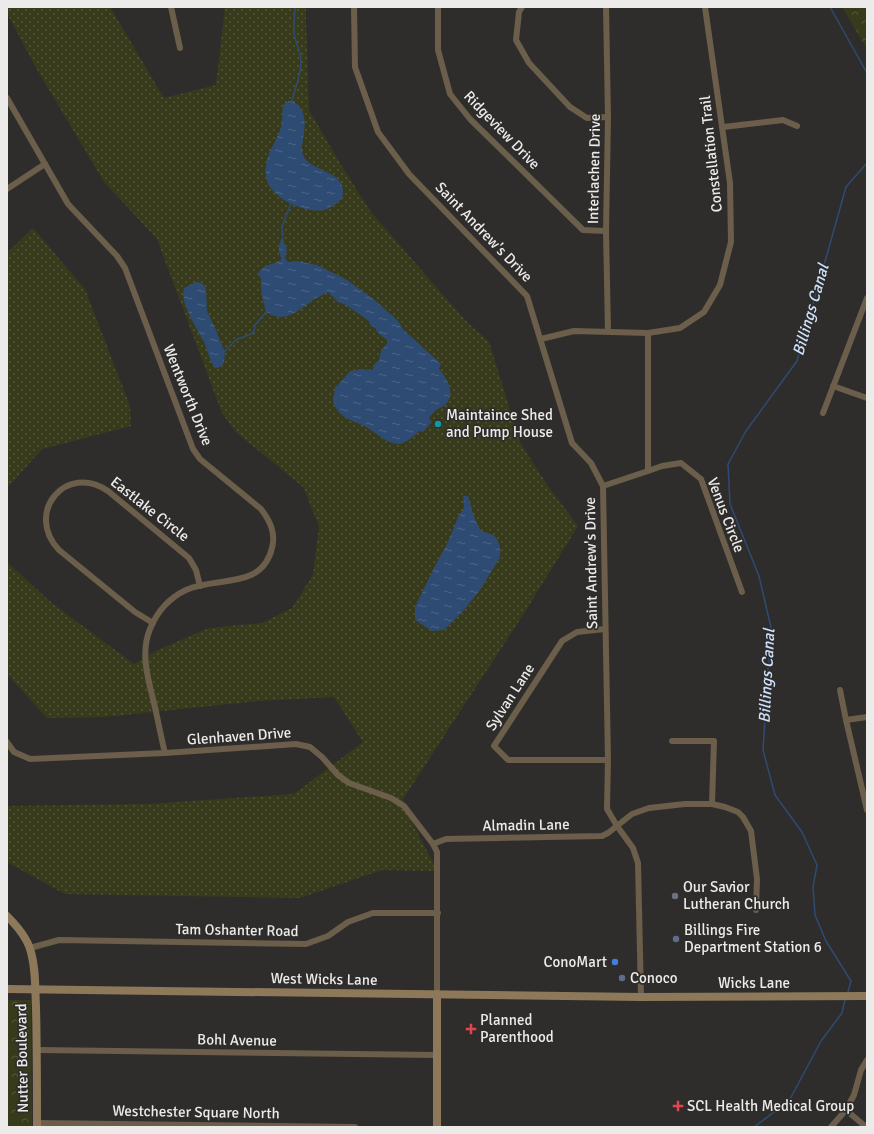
<svg xmlns="http://www.w3.org/2000/svg" width="874" height="1134" font-family="Signika,sans-serif">
  <style>
    .grass { fill: url(#grass-dots) }
    .park { fill: url(#park-crowns) }
    .water { fill: url(#water-ripples) }
    .lines { fill: none; stroke-linecap: round; stroke-linejoin: round }
    .stream { stroke: #2e4b73; stroke-width: 1.5 }
    .street { stroke: #6b5e4a; stroke-width: 6 }
    .secondary { stroke: #8d7959; stroke-width: 8 }
    .culture-dot { fill: #0f9aa8; stroke: #2f2d2b; stroke-width: 1.5 }
    .worship-dot { fill: #6b7280; stroke: #2f2d2b; stroke-width: 1.5 }
    .service-dot { fill: #5c6f8a; stroke: #2f2d2b; stroke-width: 1.5 }
    .shop-dot { fill: #3f7fe0; stroke: #2f2d2b; stroke-width: 1.5 }
    .health-dot { fill: #e0444e; stroke: #2f2d2b; stroke-width: 1.5 }
    .labels { text-anchor: middle; dominant-baseline: central; stroke-width: 3.5; stroke-linejoin: round; paint-order: stroke }
    .street-label { font-size: 15px; fill: #ecebea; stroke: #2f2d2b }
    .poi-label { font-size: 15px; fill: #ecebea; stroke: #2f2d2b; text-anchor: start }
    .water-label { font-size: 16px; font-style: italic; fill: #cde1fc; stroke: #2f2d2b }
  </style>
  <defs>
    <pattern id="grass-dots" width="8" height="8" patternUnits="userSpaceOnUse"><rect width="8" height="8" fill="#383a1c"/><path d="M2 2h.1M6 6h.1" fill="none" stroke="#55573d" stroke-width="1.8" stroke-linecap="round"/></pattern>
    <pattern id="park-crowns" width="20" height="18" patternUnits="userSpaceOnUse"><rect width="20" height="18" fill="#383a1c"/><path d="M2 6a3 3 0 1 1 6 0M12 15a3 3 0 1 1 6 0" fill="none" stroke="#55573d"/></pattern>
    <pattern id="water-ripples" width="26" height="14" patternUnits="userSpaceOnUse"><rect width="26" height="14" fill="#2e4b73"/><path d="M2 4q2-2 4 0t4 0M15 11q2-2 4 0t4 0" fill="none" stroke="#4c6587"/></pattern>
  </defs>
  <rect width="100%" height="100%" fill="#2f2d2b"/>
  <g class="grass">
    <path d="M 7,7 L 110,7 L 164,98 L 216,85 L 225,7 L 306,7 L 306,20 L 309,110 L 341,165 L 371,212 L 464,319 L 489,342 L 521,444 L 548,486 L 578,526 L 523,615 L 403,799 L 404,806 L 437,871 L 382,870 L 300,898 L 65,894 L 7,862 L 7,806 L 149,804 L 294,794 L 363,742 L 334,697 L 259,701 L 104,717 L 47,718 L 7,674 L 7,562 L 53,604 L 134,664 L 160,649 L 209,628 L 262,623 L 292,608 L 313,575 L 319,526 L 303,487 L 236,432 L 222,413 L 157,239 L 104,182 L 35,66 L 7,13 Z"/>
    <path d="M 33,228 L 85,289 L 130,406 L 131,426 L 42,449 L 7,488 L 7,253 Z"/>
  </g>
  <g class="park">
    <path d="M 842,7 L 867,7 L 867,49 Z"/>
    <path d="M 7,1000 L 31,1000 L 32,1127 L 7,1127 Z"/>
  </g>
  <g class="water">
    <path d="M 289,101 C 293,101 296,103 299,106 C 309,118 303,134 302,148 C 301,173 346,167 343,194 C 343,198 340,201 337,203 C 333,206 328,209 324,210 C 304,214 268,197 266,176 C 264,157 274,146 280,130 C 283,122 282,114 283,106 L 284,104 Z"/>
    <path d="M 283,236 L 284,243 L 287,249 L 285,258 L 287,261 L 288,262 L 296,261 L 317,265 L 347,280 L 376,301 L 398,321 L 403,329 L 441,364 L 439,369 C 447,378 456,393 446,404 C 443,407 439,408 435,411 C 433,413 431,415 429,418 L 432,422 L 423,432 L 419,431 C 414,436 405,444 398,444 C 385,443 377,433 366,427 C 359,423 350,421 343,416 C 339,413 336,409 334,404 C 331,398 336,392 335,386 L 338,385 L 350,371 L 354,371 L 360,369 L 373,370 L 375,363 L 379,361 C 380,353 381,349 387,344 L 387,340 L 378,333 L 375,328 L 370,325 L 369,321 L 346,305 L 338,302 L 328,292 C 323,294 320,297 316,298 C 305,305 290,321 275,316 C 272,316 269,313 266,312 C 263,301 260,289 261,278 L 258,275 C 260,265 273,265 281,260 C 281,256 279,254 279,250 C 278,245 281,240 283,236 Z"/>
    <path d="M 196,282 C 201,282 204,284 206,289 L 207,311 L 216,330 L 223,348 L 225,351 L 224,363 L 220,367 L 215,368 C 209,360 208,351 204,342 C 198,330 179,302 184,288 Z"/>
    <path d="M 463,496 L 468,496 C 471,506 474,520 480,529 C 483,533 487,532 491,534 C 500,538 502,551 499,559 L 480,590 L 464,610 L 444,630 L 432,631 L 415,620 L 415,607 L 435,566 L 447,544 L 459,515 L 463,510 L 464,506 Z"/>
  </g>
  <g class="lines">
    <g class="stream">
      <path d="M 830,7 L 867,73"/>
      <path d="M 292,101 C 295,88 301,75 301,62 C 301,54 297,45 295,38 C 292,28 295,17 295,7"/>
      <path d="M 283,236 L 282,227 L 291,203"/>
      <path d="M 225,351 L 237,339 L 249,335 L 254,332 L 255,325 L 266,312"/>
      <path d="M 848,992 L 851,981 L 826,941 L 815,915 L 813,887 L 817,865 L 802,832 L 775,795 L 763,750 L 768,668 L 772,632 L 759,576 L 730,504 L 728,464 L 746,431 L 797,361 L 846,187 L 867,163"/>
      <path d="M 754,1127 L 789,1101 L 821,1041 L 842,1013 L 845,1000"/>
    </g>
    <g class="street">
      <path d="M 171,7 L 180,48"/>
      <path d="M 354,7 L 355,67 L 378,132 L 409,174 L 527,296 L 572,443 L 591,463 L 603,486 L 608,760 L 607,809 L 617,826 L 633,848 L 638,863 L 641,997"/>
      <path d="M 438,7 L 438,50 L 450,94 L 470,119 L 583,230 L 606,231"/>
      <path d="M 522,7 L 519,12 L 516,40 L 529,63 L 570,107 L 587,118 L 608,117"/>
      <path d="M 606,7 L 608,117 L 606,231 L 608,331"/>
      <path d="M 7,98 L 68,204 L 117,256 L 125,268 L 193,449 L 200,459 L 261,509 C 270,521 276,533 272,548 C 262,590 217,576 186,590 C 169,598 157,612 150,629 C 140,653 148,679 154,703 C 158,720 161,737 165,753"/>
      <path d="M 723,127 L 783,120 L 797,126"/>
      <path d="M 7,189 L 45,164"/>
      <path d="M 541,339 L 574,331 L 648,333 L 680,328 L 704,312 L 720,285 L 731,242 L 730,183 L 705,7"/>
      <path d="M 833,386 L 867,398"/>
      <path d="M 823,413 L 867,298"/>
      <path d="M 648,471 L 662,466 L 681,463 L 701,479 L 742,592"/>
      <path d="M 603,486 L 648,471 L 648,333"/>
      <path d="M 153,623 L 135,612 L 59,550 C 24,513 66,462 108,491 L 189,558 L 196,570 L 200,586"/>
      <path d="M 605,629 L 577,632 L 562,641 L 494,746 L 508,760 L 608,760"/>
      <path d="M 840,690 L 846,720 L 867,810"/>
      <path d="M 846,720 L 867,717"/>
      <path d="M 672,741 L 714,741 L 712,804"/>
      <path d="M 7,742 L 14,752 L 30,759 L 165,753 L 296,744 L 310,747 L 322,757 L 338,775 L 349,783 L 391,798 L 404,806 L 433,844 L 437,852 L 437,994"/>
      <path d="M 433,844 L 446,839 L 602,836 L 608,833 L 632,814 L 649,808 L 685,804 L 712,804 L 725,807 L 738,812 L 743,817 L 751,831 L 757,879 L 756,910"/>
      <path d="M 30,948 L 59,940 L 306,944 L 328,936 L 348,922 L 373,913 L 438,913"/>
      <path d="M 37,1050 L 437,1055"/>
      <path d="M 846,1110 L 866,1127"/>
      <path d="M 37,1123 L 355,1127"/>
      <path d="M 831,1127 L 846,1110 L 854,1095 L 861,1070 L 867,1060"/>
    </g>
    <g class="secondary">
      <path d="M 7,916 C 16,925 26,936 30,949 C 36,967 35,988 36,1007 C 37,1047 37,1087 37,1127"/>
      <path d="M 7,989 L 641,997 L 867,996"/>
      <path d="M 437,994 L 437,1127"/>
    </g>
  </g>
  <circle class="culture-dot" cx="438" cy="424" r="4"/>
  <circle class="worship-dot" cx="675" cy="896" r="4"/>
  <g class="service-dot">
    <circle cx="676" cy="939" r="4"/>
    <circle cx="622" cy="978" r="4"/>
  </g>
  <circle class="shop-dot" cx="615" cy="962" r="4"/>
  <g class="health-dot">
    <path d="M469 1023h4v4h4v4h-4v4h-4v-4h-4v-4h4z"/>
    <path d="M676 1100h4v4h4v4h-4v4h-4v-4h-4v-4h4z"/>
  </g>
  <g class="labels">
    <g class="street-label">
      <text transform="translate(502 130) rotate(46)">Ridgeview Drive</text>
      <text transform="translate(711 154) rotate(-96)">Constellation Trail</text>
      <text transform="translate(594 169) rotate(-89)">Interlachen Drive</text>
      <text transform="translate(484 232) rotate(46)">Saint Andrew's Drive</text>
      <text transform="translate(188 395) rotate(68)">Wentworth Drive</text>
      <text transform="translate(150 509) rotate(38)">Eastlake Circle</text>
      <text transform="translate(726 515) rotate(69)">Venus Circle</text>
      <text transform="translate(591 563) rotate(-91)">Saint Andrew's Drive</text>
      <text transform="translate(510 697) rotate(-57)">Sylvan Lane</text>
      <text transform="translate(239 736) rotate(-4)">Glenhaven Drive</text>
      <text transform="translate(526 825) rotate(-1)">Almadin Lane</text>
      <text transform="translate(237 930) rotate(1)">Tam Oshanter Road</text>
      <text transform="translate(324 979) rotate(1)">West Wicks Lane</text>
      <text x="754" y="983">Wicks Lane</text>
      <text transform="translate(237 1040) rotate(1)">Bohl Avenue</text>
      <text transform="translate(22 1058) rotate(-91)">Nutter Boulevard</text>
      <text transform="translate(196 1112) rotate(1)">Westchester Square North</text>
    </g>
    <g class="poi-label">
      <text x="446" y="415">Maintaince Shed<tspan x="446" dy="17">and Pump House</tspan></text>
      <text x="683" y="887">Our Savior<tspan x="683" dy="17">Lutheran Church</tspan></text>
      <text x="684" y="930">Billings Fire<tspan x="684" dy="17">Department Station 6</tspan></text>
      <text x="607" y="962" text-anchor="end">ConoMart</text>
      <text x="630" y="978">Conoco</text>
      <text x="480" y="1020">Planned<tspan x="480" dy="17">Parenthood</tspan></text>
      <text x="687" y="1106">SCL Health Medical Group</text>
    </g>
    <g class="water-label">
      <text transform="translate(811 310) rotate(-74)">Billings Canal</text>
      <text transform="translate(767 676) rotate(-87)">Billings Canal</text>
    </g>
  </g>
  <rect width="874" height="1134" fill="none" stroke="#ecebea" stroke-width="16"/>
</svg>
